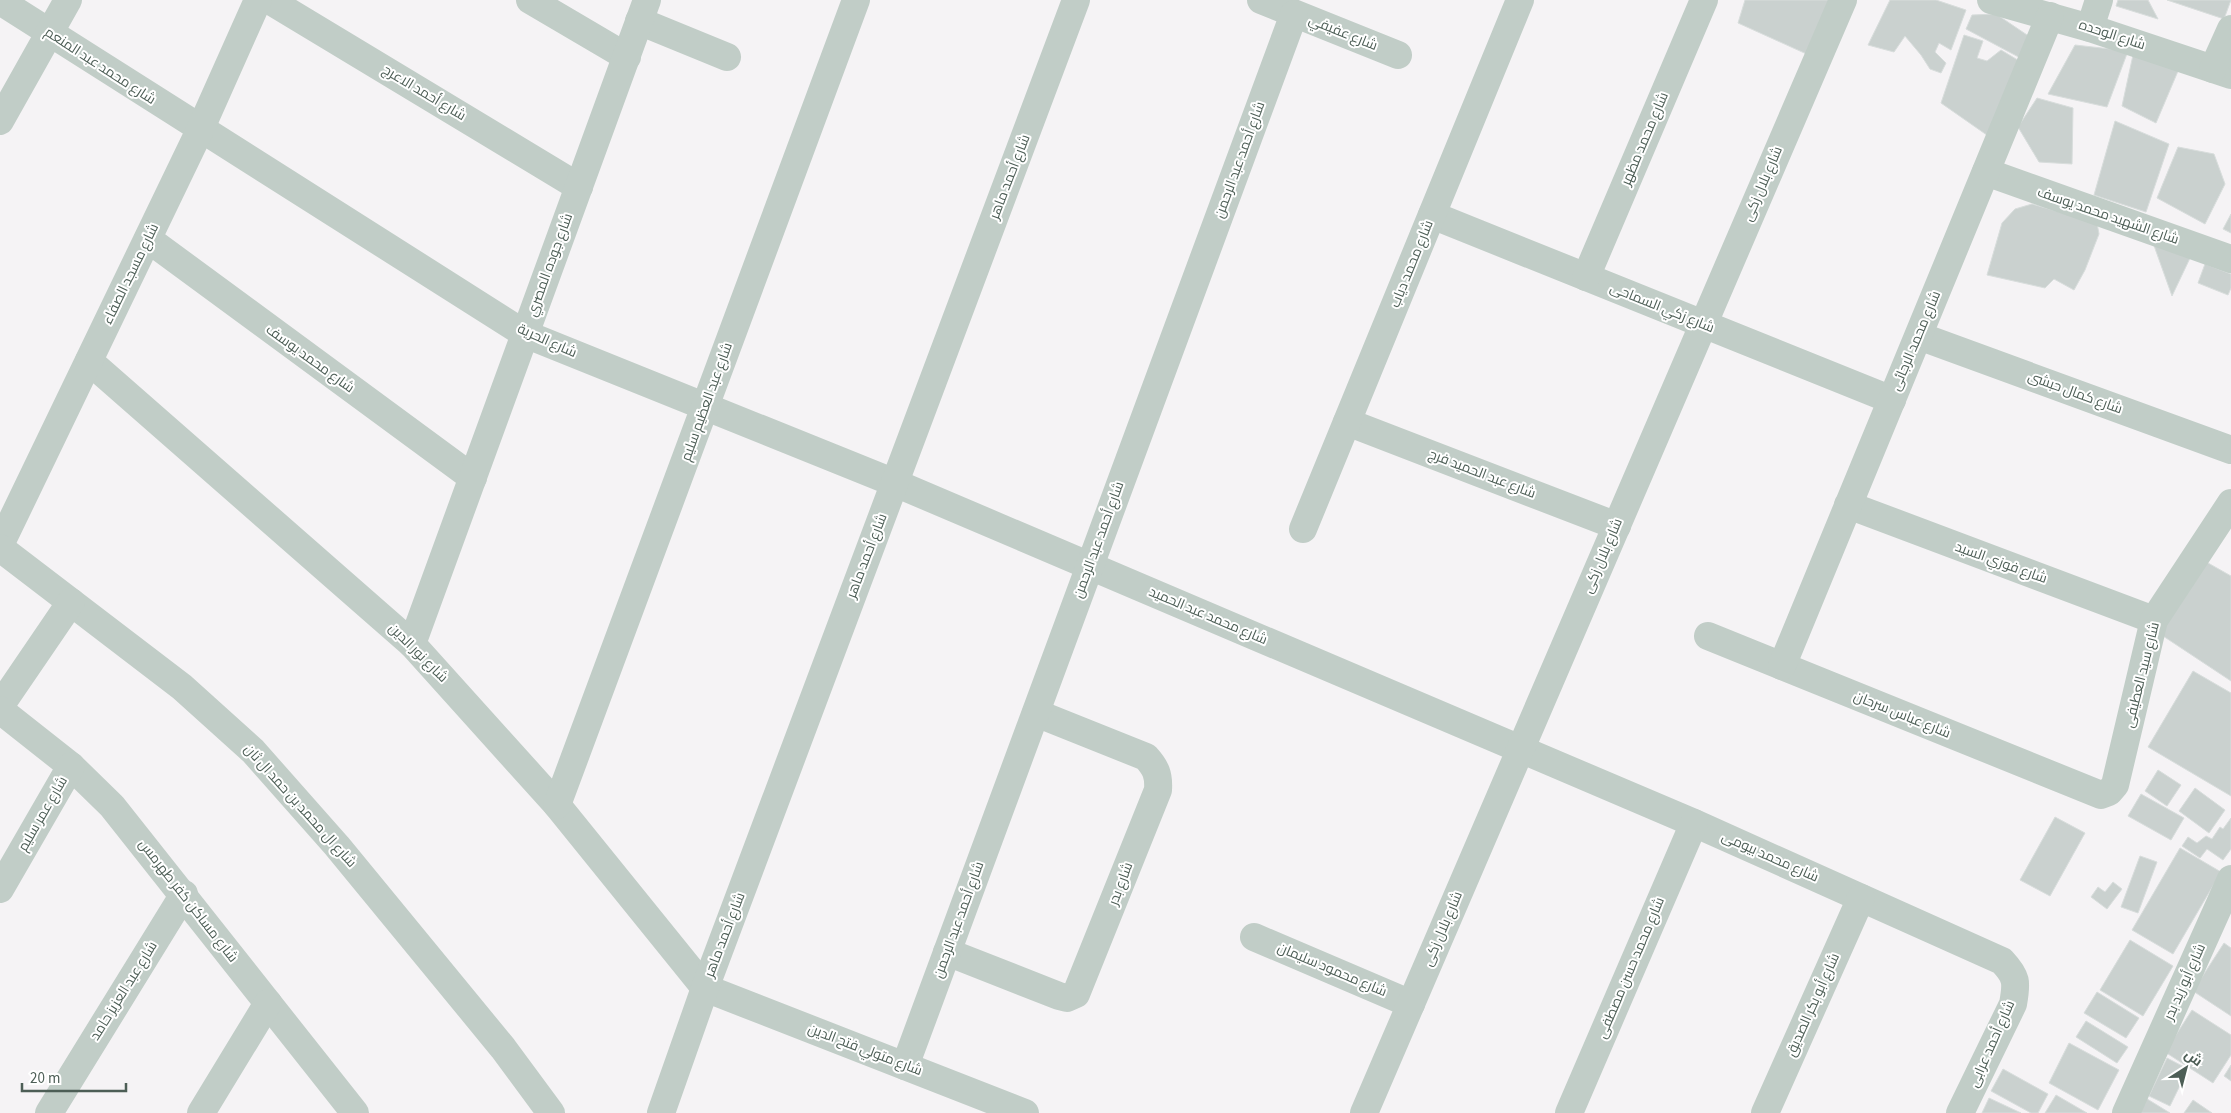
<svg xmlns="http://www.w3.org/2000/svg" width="2231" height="1113" font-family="'Source Sans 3',Cairo,sans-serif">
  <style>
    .building { fill: #cad1cf; stroke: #d8dddc }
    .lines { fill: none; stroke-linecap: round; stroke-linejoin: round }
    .minor { stroke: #c1cdc7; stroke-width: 28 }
    .labels { text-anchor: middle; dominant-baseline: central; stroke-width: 4; stroke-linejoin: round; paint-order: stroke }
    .street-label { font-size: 14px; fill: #4d5e56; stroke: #fff }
  </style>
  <rect width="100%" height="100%" fill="#f5f3f5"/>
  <g class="building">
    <path d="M 1745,0 L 1830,0 L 1811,56 L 1738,23 Z"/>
    <path d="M 1890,0 L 1936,0 L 1966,10 L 1951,50 L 1939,43 L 1935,52 L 1946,63 L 1941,73 L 1930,69 L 1921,55 L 1905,36 L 1894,52 L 1868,45 Z"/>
    <path d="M 2118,0 L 2148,0 L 2158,19 L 2116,6 Z"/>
    <path d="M 2167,0 L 2231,0 L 2224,19 Z"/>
    <path d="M 1996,14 L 2033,39 L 2028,62 L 1966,29 L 1972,15 Z"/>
    <path d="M 1964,35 L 1983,41 L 1977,58 L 1987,61 L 2001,50 L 2026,65 L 1994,140 L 1941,103 Z"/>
    <path d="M 2075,45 L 2128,51 L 2107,107 L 2048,94 Z"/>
    <path d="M 2133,55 L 2181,64 L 2156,123 L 2122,106 Z"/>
    <path d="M 2037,98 L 2073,108 L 2072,164 L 2039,162 L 2018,127 Z"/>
    <path d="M 2115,121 L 2169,144 L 2146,212 L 2094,195 Z"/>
    <path d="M 2178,147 L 2214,154 L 2225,184 L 2205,224 L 2157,198 Z"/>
    <path d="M 2032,204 L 2097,223 L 2099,234 L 2085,270 L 2074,290 L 2054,279 L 2045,288 L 1987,275 L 2002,223 L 2015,209 Z"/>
    <path d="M 2231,214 L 2231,233 L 2223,229 Z"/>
    <path d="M 2152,240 L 2191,256 L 2172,296 Z"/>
    <path d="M 2205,264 L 2231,274 L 2231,288 L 2228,295 L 2198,283 Z"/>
    <path d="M 2201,559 L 2231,576 L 2231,681 L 2157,632 Z"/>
    <path d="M 2193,671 L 2231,693 L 2231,796 L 2148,747 Z"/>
    <path d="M 2158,770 L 2181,785 L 2167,806 L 2145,791 Z"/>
    <path d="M 2195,788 L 2225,810 L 2209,833 L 2179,811 Z"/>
    <path d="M 2141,794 L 2184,818 L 2171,840 L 2128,816 Z"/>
    <path d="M 2055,817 L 2085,833 L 2050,896 L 2020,880 Z"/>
    <path d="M 2231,818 L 2231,849 L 2223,860 L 2207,849 L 2200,858 L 2182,846 L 2188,837 L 2197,843 L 2206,836 L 2212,839 L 2220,827 L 2223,829 Z"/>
    <path d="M 2180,848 L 2221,872 L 2173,954 L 2132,930 Z"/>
    <path d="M 2140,856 L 2157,862 L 2138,913 L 2121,907 Z"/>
    <path d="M 2113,882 L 2122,889 L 2107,909 L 2091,897 L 2098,887 L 2105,892 Z"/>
    <path d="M 2130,940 L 2173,966 L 2143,1016 L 2100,990 Z"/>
    <path d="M 2224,943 L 2231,948 L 2231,1016 L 2193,991 Z"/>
    <path d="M 2097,992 L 2139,1018 L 2126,1038 L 2084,1013 Z"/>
    <path d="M 2192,1010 L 2231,1035 L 2231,1055 L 2213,1083 L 2165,1052 Z"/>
    <path d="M 2086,1021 L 2128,1047 L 2117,1063 L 2076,1037 Z"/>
    <path d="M 2069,1043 L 2119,1070 L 2098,1110 L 2049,1083 Z"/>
    <path d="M 2167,1058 L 2188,1069 L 2170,1106 L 2149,1096 Z"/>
    <path d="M 2231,1065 L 2231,1081 L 2224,1076 Z"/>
    <path d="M 2003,1069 L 2048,1094 L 2038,1113 L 2031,1113 L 1991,1091 Z"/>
    <path d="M 2056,1095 L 2087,1113 L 2045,1113 Z"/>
    <path d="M 2144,1097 L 2170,1113 L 2134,1113 Z"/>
    <path d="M 1989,1098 L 2021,1113 L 1982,1113 Z"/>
    <path d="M 2193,1100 L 2212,1113 L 2184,1113 Z"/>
  </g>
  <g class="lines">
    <g class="minor">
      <path d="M 269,0 L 579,187"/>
      <path d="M 530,0 L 627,57"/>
      <path d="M 1261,0 L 1398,55"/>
      <path d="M 1991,0 L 2090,28 L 2231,75"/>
      <path d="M 0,1 L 525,334 L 895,483 L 1694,823 L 2002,961 C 2017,977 2017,982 2013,1004 L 1960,1113"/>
      <path d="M 639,21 L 727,57"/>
      <path d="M 2090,28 L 2099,0"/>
      <path d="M 2213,69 L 2231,29"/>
      <path d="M 0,121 L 68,0"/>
      <path d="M 1986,172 L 2231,259"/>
      <path d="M 1432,215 L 1892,400"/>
      <path d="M 148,239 L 473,478"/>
      <path d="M 1586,277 L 1704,0"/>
      <path d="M 1919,336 L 2231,450"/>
      <path d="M 89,361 L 412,644 L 557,805 L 705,988 L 1025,1113"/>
      <path d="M 1347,422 L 1617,526"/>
      <path d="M 1848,505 L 2154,620"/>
      <path d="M 1303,529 L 1520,0"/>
      <path d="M 0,545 L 200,130 L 258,0"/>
      <path d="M 0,548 L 182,687 L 253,751 L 337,846 L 503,1048 L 551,1113"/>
      <path d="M 1708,636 L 2101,795 L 2109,792 L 2115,785 L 2154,620 L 2231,503"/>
      <path d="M 412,644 L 647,0"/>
      <path d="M 1782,666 L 2050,16"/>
      <path d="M 0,706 L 71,602"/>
      <path d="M 0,710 L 71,766 L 112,806 L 355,1113"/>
      <path d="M 557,805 L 856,0"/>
      <path d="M 0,889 L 71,766"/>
      <path d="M 1254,937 L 1411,1004"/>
      <path d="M 947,952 L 1059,996 L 1067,998 L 1076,994 L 1158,790 C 1159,775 1156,768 1146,757 L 1036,713"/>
      <path d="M 905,1066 L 1294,14"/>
      <path d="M 49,1113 L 184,894"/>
      <path d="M 201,1113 L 268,1003"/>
      <path d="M 661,1113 L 705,988 L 1076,0"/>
      <path d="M 1364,1113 L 1843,0"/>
      <path d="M 1569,1113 L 1694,823"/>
      <path d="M 1765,1113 L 1861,898"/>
      <path d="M 2126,1113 L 2231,879"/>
    </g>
  </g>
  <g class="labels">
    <g class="street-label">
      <text transform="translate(1343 33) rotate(22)">شارع عفيفي</text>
      <text transform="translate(2112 35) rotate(18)">شارع الوحده</text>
      <text transform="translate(100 66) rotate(33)">شارع محمد عبد المنعم</text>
      <text transform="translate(424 93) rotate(31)">شارع أحمد الاعرج</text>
      <text transform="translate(1645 139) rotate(-67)">شارع محمد مظهر</text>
      <text transform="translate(1240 160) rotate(-70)">شارع أحمد عبد الرحمن</text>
      <text transform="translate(1010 177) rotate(-69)">شارع أحمد ماهر</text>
      <text transform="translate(1763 184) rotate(-67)">شارع بلال زكى</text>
      <text transform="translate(2108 216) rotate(19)">شارع الشهيد محمد يوسف</text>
      <text transform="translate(1412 264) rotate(-68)">شارع محمد دياب</text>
      <text transform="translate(550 265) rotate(-70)">شارع جوده المصري</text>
      <text transform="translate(131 274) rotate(-64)">شارع مسجد الصفاء</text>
      <text transform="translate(1662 308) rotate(22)">شارع زكي السماحى</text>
      <text transform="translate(547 341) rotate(24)">شارع الحرية</text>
      <text transform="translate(1916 341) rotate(-67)">شارع محمد الرجائى</text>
      <text transform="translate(310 359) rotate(36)">شارع محمد يوسف</text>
      <text transform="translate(2075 393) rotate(20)">شارع كمال حبشى</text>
      <text transform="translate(707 402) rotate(-70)">شارع عبد العظيم سليم</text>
      <text transform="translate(1482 474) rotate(21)">شارع عبد الحميد فرج</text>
      <text transform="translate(1099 540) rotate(-70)">شارع أحمد عبد الرحمن</text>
      <text transform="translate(867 556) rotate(-69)">شارع أحمد ماهر</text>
      <text transform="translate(1603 556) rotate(-67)">شارع بلال زكى</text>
      <text transform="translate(2001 563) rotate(20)">شارع فوزي السيد</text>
      <text transform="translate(1208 616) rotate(23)">شارع محمد عبد الحميد</text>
      <text transform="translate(418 653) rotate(45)">شارع نور الدين</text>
      <text transform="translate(2142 675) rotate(-76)">شارع سيد العطيفى</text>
      <text transform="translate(1902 715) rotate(22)">شارع عباس سرحان</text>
      <text transform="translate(300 806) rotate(48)">شارع ال محمد بن حمد ال ثان</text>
      <text transform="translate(43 814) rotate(-60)">شارع عمر سليم</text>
      <text transform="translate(1770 857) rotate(24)">شارع محمد بيومى</text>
      <text transform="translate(1121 884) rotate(-69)">شارع بدر</text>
      <text transform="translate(188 901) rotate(52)">شارع مساكن كفر طهرمس</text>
      <text transform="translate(959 920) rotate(-70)">شارع أحمد عبد الرحمن</text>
      <text transform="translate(1443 929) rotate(-67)">شارع بلال زكى</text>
      <text transform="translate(725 935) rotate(-69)">شارع أحمد ماهر</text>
      <text transform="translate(1631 968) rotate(-67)">شارع محمد حسن مصطفى</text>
      <text transform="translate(1332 970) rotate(23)">شارع محمود سليمان</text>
      <text transform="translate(2185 982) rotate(-66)">شارع أبو زيد بدر</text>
      <text transform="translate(124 991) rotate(-58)">شارع عبد العزيز حامد</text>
      <text transform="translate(1813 1005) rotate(-66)">شارع أبو بكر الصديق</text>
      <text transform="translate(1992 1044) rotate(-66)">شارع أحمد عرابى</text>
      <text transform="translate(865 1050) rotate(21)">شارع متولي فتح الدين</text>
    </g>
  </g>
  <g transform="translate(2186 1068) rotate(36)" stroke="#ffffff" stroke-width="4" paint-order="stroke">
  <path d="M0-4L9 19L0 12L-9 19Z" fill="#4d5e56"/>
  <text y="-8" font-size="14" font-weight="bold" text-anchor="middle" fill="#4d5e56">ش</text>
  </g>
  <path d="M22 1083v8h104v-8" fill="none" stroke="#4d5e56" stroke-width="2.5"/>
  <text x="30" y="1083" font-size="15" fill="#4d5e56" stroke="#ffffff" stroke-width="4" paint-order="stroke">20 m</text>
</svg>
